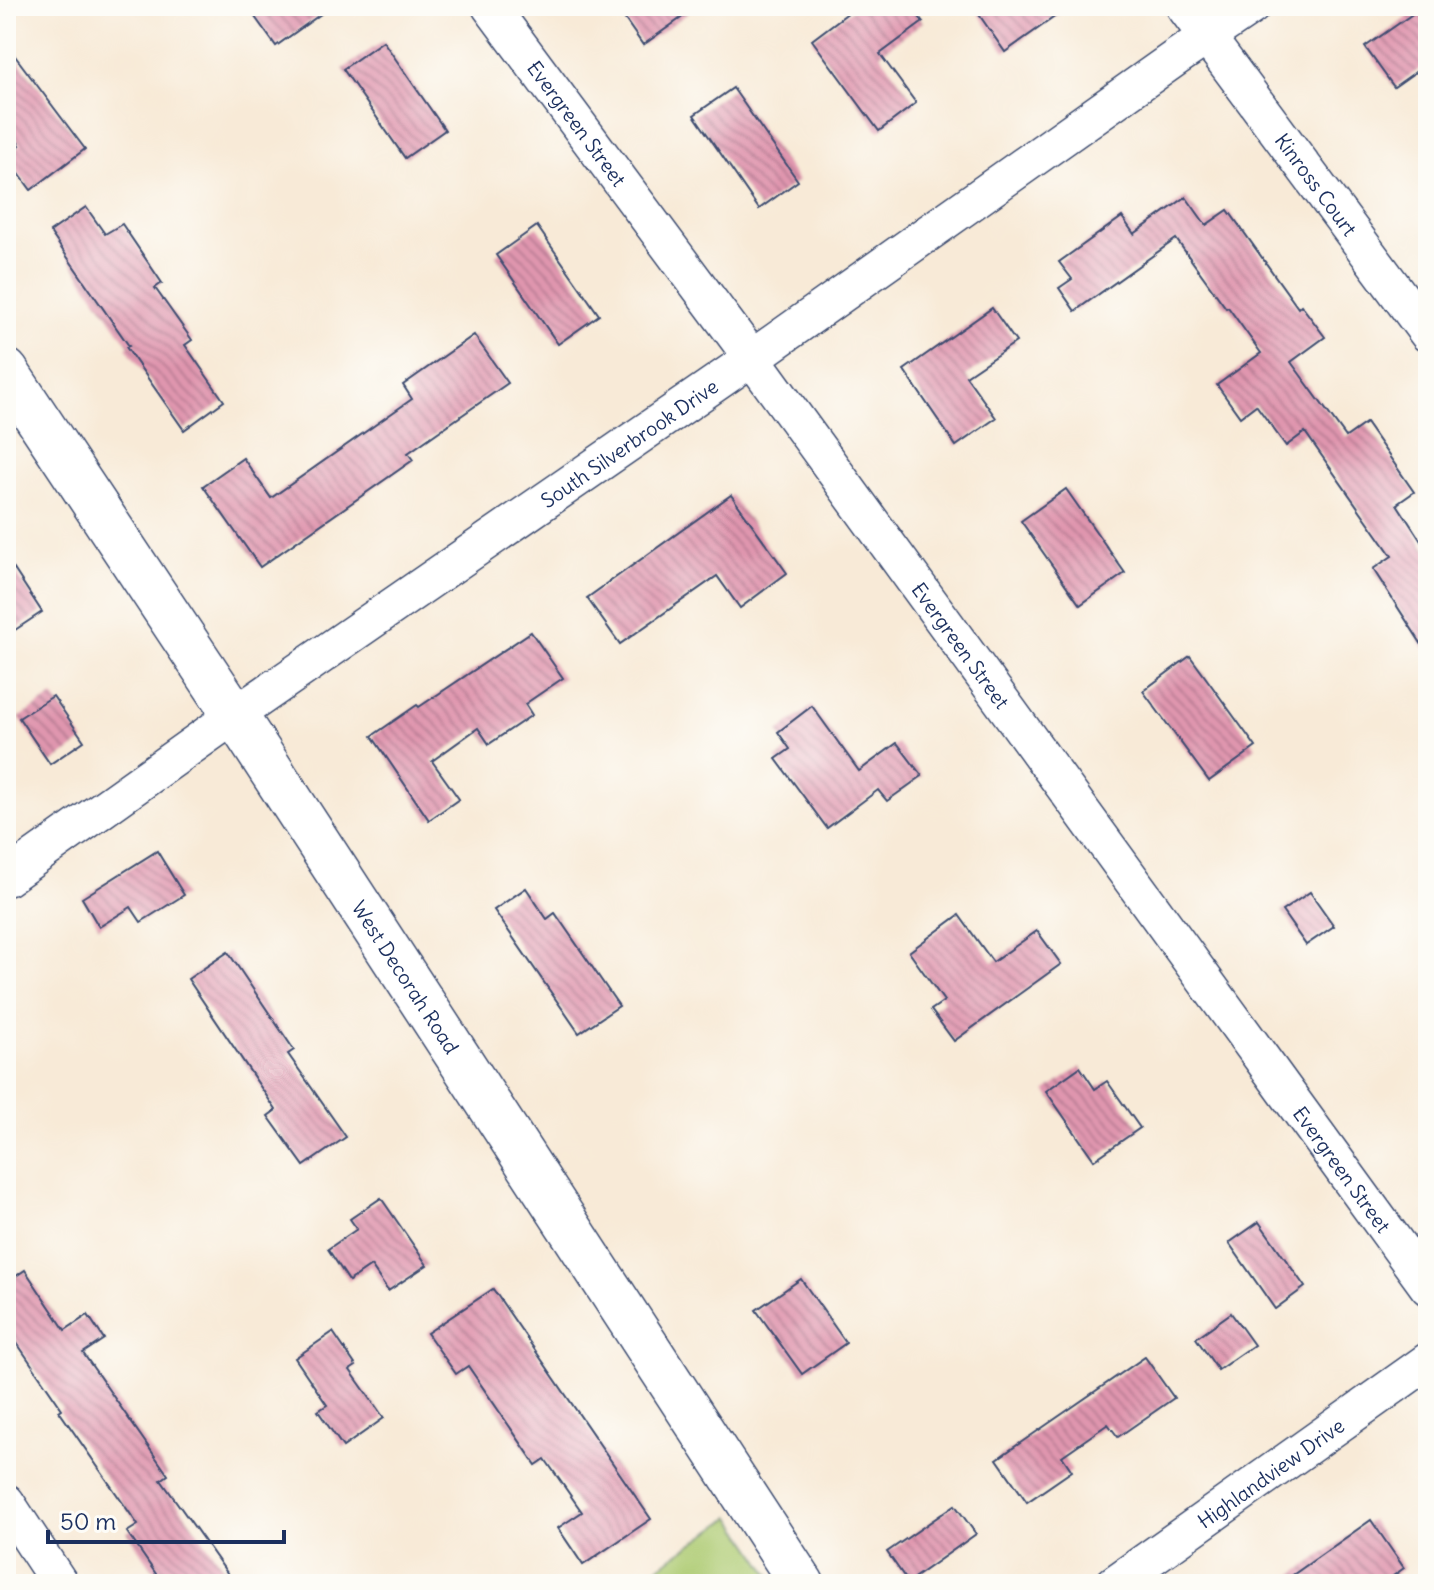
<svg xmlns="http://www.w3.org/2000/svg" width="1434" height="1590" font-family="Delius,sans-serif">
  <style>
    .park { fill: #adcb72; stroke: #647d68; stroke-width: 2 }
    .building { fill: url(#building-back-hatch) }
    .lines { fill: none; stroke-linecap: round; stroke-linejoin: round }
    .street-casing { stroke: #3c4b70; stroke-width: 39 }
    .secondary-casing { stroke: #3c4b70; stroke-width: 47 }
    .street { stroke: #fff; stroke-width: 36 }
    .secondary { stroke: #fff; stroke-width: 44 }
    .labels { text-anchor: middle; dominant-baseline: central; stroke-width: 6; stroke-linejoin: round; paint-order: stroke }
    .street-label { font-size: 20px; fill: #1b2f5e; stroke: #fdfcf7 }
  </style>
  <defs>
    <pattern id="building-back-hatch" width="6" height="6" patternUnits="userSpaceOnUse" patternTransform="scale(2)"><rect width="6" height="6" fill="#e096af"/><path d="M-1 5l2 2M0 0l6 6M5-1l2 2" fill="none" stroke="#b57b92"/></pattern>
  </defs>
  <rect width="100%" height="100%" fill="#fdfcf7"/>
  <filter id="ink" filterUnits="userSpaceOnUse"><feTurbulence type="fractalNoise" baseFrequency=".0125" numOctaves="2"/><feDisplacementMap in="SourceGraphic" scale="16" xChannelSelector="R" yChannelSelector="G"/><feConvolveMatrix kernelMatrix="1 2 1 2 8 2 1 2 1" color-interpolation-filters="sRGB"/></filter>
  <filter id="wash" filterUnits="userSpaceOnUse"><feTurbulence type="fractalNoise" baseFrequency=".006" numOctaves="4" result="noise"/><feDisplacementMap in="SourceGraphic" scale="32" xChannelSelector="R" yChannelSelector="G"/><feGaussianBlur stdDeviation="1.8" result="paint"/><feColorMatrix in="noise" values="0 0 0 0 0 0 0 0 0 0 0 0 0 0 0 0 0 1.4 0 .05"/><feComposite in="paint" operator="in"/></filter>
  <g filter="url(#wash)">
    <rect width="100%" height="100%" fill="#f8ead7"/>
    <path class="park" d="M 731,1517 L 776,1584 L 634,1584 Z"/>
    <g id="blocks">
      <g class="building">
        <path d="M 247,6 L 332,6 L 276,46 Z"/>
        <path d="M 635,6 L 698,6 L 643,45 L 622,15 Z"/>
        <path d="M 857,6 L 911,6 L 923,22 L 880,54 L 916,103 L 879,131 L 812,40 Z"/>
        <path d="M 973,6 L 1070,6 L 1005,52 Z"/>
        <path d="M 1424,6 L 1428,6 L 1428,63 L 1394,87 L 1365,47 Z"/>
        <path d="M 383,41 L 445,130 L 405,158 L 343,69 Z"/>
        <path d="M 6,44 L 85,149 L 31,190 L 6,156 L 20,145 L 6,127 Z"/>
        <path d="M 733,88 L 798,181 L 759,209 L 694,115 Z"/>
        <path d="M 1186,197 L 1206,225 L 1228,210 L 1298,308 L 1301,305 L 1325,337 L 1291,362 L 1346,437 L 1366,423 L 1414,492 L 1397,504 L 1428,552 L 1428,654 L 1373,569 L 1392,556 L 1305,432 L 1286,446 L 1256,405 L 1240,417 L 1217,385 L 1261,353 L 1228,307 L 1226,308 L 1176,239 L 1075,311 L 1059,288 L 1072,279 L 1059,262 L 1122,217 L 1134,234 Z"/>
        <path d="M 86,207 L 105,234 L 122,224 L 162,283 L 155,288 L 192,340 L 185,345 L 224,401 L 184,430 L 126,347 L 129,346 L 50,232 Z"/>
        <path d="M 537,226 L 599,315 L 558,344 L 496,255 Z"/>
        <path d="M 992,308 L 1016,342 L 966,376 L 996,418 L 956,446 L 904,370 Z"/>
        <path d="M 474,335 L 508,383 L 408,453 L 413,460 L 260,567 L 203,486 L 243,458 L 271,498 L 412,399 L 403,385 Z"/>
        <path d="M 1066,489 L 1125,573 L 1080,605 L 1021,521 Z"/>
        <path d="M 731,495 L 787,573 L 740,608 L 717,576 L 620,644 L 587,598 Z"/>
        <path d="M 6,557 L 42,612 L 6,636 Z"/>
        <path d="M 531,632 L 563,678 L 525,704 L 532,715 L 489,744 L 478,728 L 432,761 L 459,799 L 429,820 L 372,736 L 417,705 L 419,707 Z"/>
        <path d="M 1190,656 L 1256,747 L 1209,781 L 1143,691 Z"/>
        <path d="M 53,696 L 84,741 L 50,764 L 19,718 Z"/>
        <path d="M 812,706 L 859,771 L 897,743 L 922,776 L 887,801 L 878,790 L 827,828 L 776,759 L 790,749 L 778,732 Z"/>
        <path d="M 157,851 L 184,895 L 141,922 L 131,907 L 99,927 L 82,898 Z"/>
        <path d="M 526,888 L 547,919 L 555,913 L 619,1006 L 579,1033 L 494,910 Z"/>
        <path d="M 1310,892 L 1334,926 L 1306,945 L 1282,911 Z"/>
        <path d="M 959,915 L 993,962 L 1037,931 L 1061,964 L 954,1041 L 931,1010 L 944,1001 L 909,952 Z"/>
        <path d="M 228,952 L 294,1050 L 288,1054 L 346,1137 L 304,1166 L 268,1116 L 276,1110 L 188,979 Z"/>
        <path d="M 1080,1067 L 1095,1089 L 1107,1081 L 1140,1128 L 1094,1160 L 1046,1091 Z"/>
        <path d="M 381,1198 L 427,1265 L 388,1291 L 371,1266 L 349,1281 L 328,1249 L 357,1229 L 350,1219 Z"/>
        <path d="M 1259,1222 L 1305,1287 L 1275,1309 L 1229,1243 Z"/>
        <path d="M 25,1270 L 65,1330 L 88,1315 L 104,1339 L 83,1353 L 168,1475 L 161,1480 L 235,1584 L 163,1584 L 127,1532 L 138,1525 L 59,1411 L 62,1409 L 6,1327 L 6,1283 Z"/>
        <path d="M 801,1279 L 846,1343 L 802,1374 L 756,1310 Z"/>
        <path d="M 493,1289 L 651,1519 L 583,1565 L 558,1528 L 582,1512 L 545,1459 L 536,1465 L 468,1366 L 456,1374 L 427,1333 Z"/>
        <path d="M 1231,1313 L 1254,1345 L 1218,1370 L 1196,1338 Z"/>
        <path d="M 333,1332 L 356,1366 L 350,1370 L 384,1418 L 343,1447 L 318,1411 L 327,1405 L 295,1358 Z"/>
        <path d="M 1145,1357 L 1174,1398 L 1118,1437 L 1108,1424 L 1062,1456 L 1072,1471 L 1027,1502 L 997,1459 Z"/>
        <path d="M 955,1505 L 976,1534 L 908,1582 L 887,1552 Z"/>
        <path d="M 1371,1520 L 1404,1568 L 1382,1584 L 1280,1584 Z"/>
      </g>
    </g>
  </g>
  <g filter="url(#ink)">
    <use href="#blocks" fill-opacity="0" stroke="#3c4b70" stroke-width="2"/>
    <g class="lines">
      <defs>
        <g id="street">
          <path id="s1" d="M 490,6 L 752,358 L 1428,1287"/>
          <path id="s2" d="M 1184,6 L 1428,334"/>
          <path id="s3" d="M 6,878 L 235,715 L 752,358 L 1174,59 L 1252,6"/>
          <path d="M 6,1502 L 60,1584"/>
          <path id="s4" d="M 1114,1584 L 1428,1361"/>
        </g>
        <g id="secondary">
          <path id="s5" d="M 6,371 L 235,715 L 802,1584"/>
        </g>
      </defs>
      <use href="#street" class="street-casing"/>
      <use href="#secondary" class="secondary-casing"/>
      <use href="#street" class="street"/>
      <use href="#secondary" class="secondary"/>
    </g>
  </g>
  <g class="labels">
    <g class="street-label">
      <text stroke="none"><textPath href="#s1" startOffset="146">Evergreen Street</textPath></text>
      <text stroke="none"><textPath href="#s2" startOffset="222">Kinross Court</textPath></text>
      <text stroke="none"><textPath href="#s3" startOffset="760">South Silverbrook Drive</textPath></text>
      <text stroke="none"><textPath href="#s1" startOffset="794">Evergreen Street</textPath></text>
      <text stroke="none"><textPath href="#s5" startOffset="726">West Decorah Road</textPath></text>
      <text stroke="none"><textPath href="#s1" startOffset="1442">Evergreen Street</textPath></text>
      <text stroke="none"><textPath href="#s4" startOffset="192">Highlandview Drive</textPath></text>
    </g>
  </g>
  <rect width="1434" height="1590" fill="none" stroke="#fdfcf7" stroke-width="32"/>
  <path d="M48 1530v12h236v-12" fill="none" stroke="#1b2f5e" stroke-width="4"/>
  <text x="60" y="1530" font-size="24" fill="#1b2f5e" stroke="#fdfcf7" stroke-width="6" paint-order="stroke">50 m</text>
</svg>
